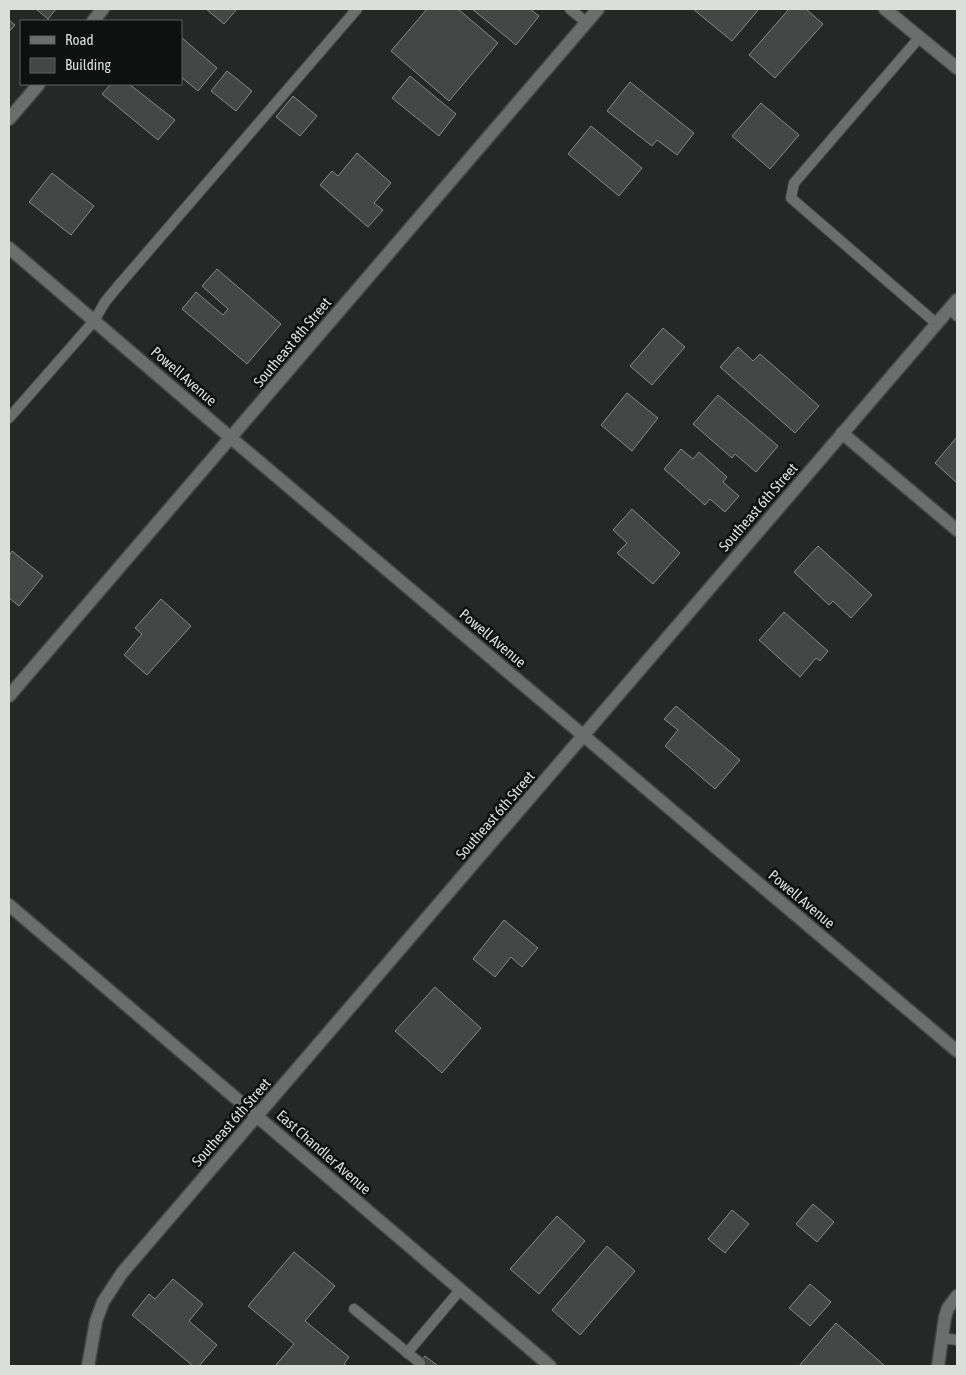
<svg xmlns="http://www.w3.org/2000/svg" width="966" height="1375" font-family="'Asap Condensed',sans-serif">
  <style>
    .building { fill: #444745; stroke: #858987 }
    .lines { fill: none; stroke-linecap: round; stroke-linejoin: round }
    .service-casing { stroke: #444644; stroke-width: 12 }
    .minor-casing { stroke: #444644; stroke-width: 15 }
    .tertiary-casing { stroke: #444644; stroke-width: 15 }
    .service { stroke: #6b6e6c; stroke-width: 10 }
    .minor { stroke: #6b6e6c; stroke-width: 12 }
    .tertiary { stroke: #6b6e6c; stroke-width: 12 }
    .labels { text-anchor: middle; dominant-baseline: central; stroke-width: 5; stroke-linejoin: round; paint-order: stroke }
    .street-label { font-size: 15px; fill: #dcdedc; stroke: #0f1110 }
  </style>
  <rect width="100%" height="100%" fill="#252826"/>
  <g class="building">
    <path d="M 36,9 L 56,9 L 48,19 Z"/>
    <path d="M 206,9 L 237,9 L 224,24 Z"/>
    <path d="M 427,9 L 458,9 L 498,43 L 449,101 L 391,51 Z"/>
    <path d="M 472,9 L 530,9 L 539,16 L 516,45 Z"/>
    <path d="M 693,9 L 759,9 L 732,41 Z"/>
    <path d="M 789,9 L 806,9 L 823,24 L 775,78 L 749,55 Z"/>
    <path d="M 9,20 L 15,25 L 9,32 Z"/>
    <path d="M 181,37 L 217,68 L 198,91 L 181,77 Z"/>
    <path d="M 227,71 L 252,91 L 236,111 L 211,91 Z"/>
    <path d="M 410,76 L 456,114 L 439,136 L 392,98 Z"/>
    <path d="M 630,82 L 694,133 L 677,155 L 657,140 L 652,146 L 607,111 Z"/>
    <path d="M 111,84 L 129,84 L 175,120 L 158,140 L 102,94 Z"/>
    <path d="M 293,96 L 317,116 L 300,136 L 276,117 Z"/>
    <path d="M 761,103 L 799,135 L 770,169 L 732,136 Z"/>
    <path d="M 591,126 L 642,168 L 619,196 L 568,154 Z"/>
    <path d="M 357,153 L 391,183 L 374,203 L 383,210 L 368,227 L 320,185 L 332,171 L 338,176 Z"/>
    <path d="M 52,173 L 94,206 L 71,235 L 29,202 Z"/>
    <path d="M 217,269 L 281,324 L 247,364 L 182,309 L 196,292 L 223,315 L 228,309 L 202,286 Z"/>
    <path d="M 663,328 L 685,347 L 652,385 L 630,366 Z"/>
    <path d="M 738,347 L 753,361 L 760,354 L 819,406 L 795,433 L 720,367 Z"/>
    <path d="M 627,393 L 658,418 L 632,451 L 601,425 Z"/>
    <path d="M 718,395 L 778,446 L 756,472 L 735,454 L 732,458 L 693,424 Z"/>
    <path d="M 957,437 L 957,483 L 935,463 Z"/>
    <path d="M 681,449 L 693,459 L 699,452 L 727,477 L 723,482 L 739,496 L 725,512 L 710,499 L 705,505 L 664,469 Z"/>
    <path d="M 632,509 L 680,553 L 653,584 L 617,553 L 627,543 L 613,530 Z"/>
    <path d="M 818,546 L 872,595 L 851,618 L 833,601 L 829,605 L 794,572 Z"/>
    <path d="M 12,551 L 43,576 L 19,606 L 9,598 L 9,556 Z"/>
    <path d="M 161,599 L 191,626 L 147,675 L 124,655 L 142,634 L 135,628 Z"/>
    <path d="M 784,612 L 828,651 L 820,661 L 816,658 L 800,677 L 759,640 Z"/>
    <path d="M 676,706 L 740,760 L 715,789 L 665,746 L 678,730 L 664,719 Z"/>
    <path d="M 504,920 L 538,948 L 522,967 L 511,957 L 495,977 L 473,959 Z"/>
    <path d="M 435,987 L 481,1028 L 442,1073 L 395,1031 Z"/>
    <path d="M 813,1204 L 834,1222 L 817,1242 L 796,1224 Z"/>
    <path d="M 732,1210 L 749,1224 L 725,1253 L 708,1239 Z"/>
    <path d="M 557,1216 L 585,1241 L 539,1294 L 510,1269 Z"/>
    <path d="M 607,1246 L 635,1271 L 580,1335 L 552,1310 Z"/>
    <path d="M 294,1252 L 335,1286 L 305,1321 L 349,1357 L 344,1364 L 347,1366 L 275,1366 L 294,1344 L 248,1306 Z"/>
    <path d="M 173,1279 L 203,1304 L 189,1321 L 217,1345 L 199,1366 L 193,1366 L 132,1315 L 149,1294 L 155,1299 Z"/>
    <path d="M 810,1284 L 831,1302 L 810,1326 L 789,1308 Z"/>
    <path d="M 836,1323 L 885,1366 L 799,1366 Z"/>
    <path d="M 425,1356 L 438,1366 L 417,1366 Z"/>
  </g>
  <g class="lines">
    <defs>
      <g id="service">
        <path d="M 570,9 L 586,22"/>
        <path d="M 919,38 L 794,183 L 791,198 L 937,324"/>
        <path d="M 950,309 L 957,316"/>
        <path d="M 9,418 L 94,321 L 105,302 L 119,285 L 357,9"/>
        <path d="M 354,1309 L 420,1363"/>
        <path d="M 942,1338 L 957,1340"/>
        <path d="M 407,1353 L 460,1290"/>
      </g>
      <g id="minor">
        <path d="M 93,21 L 103,9"/>
        <path d="M 9,119 L 39,84"/>
        <path d="M 9,248 L 231,438 L 957,1051"/>
        <path d="M 842,433 L 957,530"/>
        <path d="M 9,696 L 598,9"/>
        <path d="M 9,905 L 550,1366"/>
        <path d="M 88,1366 L 96,1321 L 103,1302 L 122,1273 L 957,300"/>
        <path d="M 938,1366 L 945,1317 L 948,1308 L 957,1296"/>
      </g>
      <path id="tertiary" d="M 885,9 L 957,68"/>
    </defs>
    <use href="#service" class="service-casing"/>
    <use href="#minor" class="minor-casing"/>
    <use href="#tertiary" class="tertiary-casing"/>
    <use href="#service" class="service"/>
    <use href="#minor" class="minor"/>
    <use href="#tertiary" class="tertiary"/>
  </g>
  <g class="labels">
    <g class="street-label">
      <text transform="translate(292 342) rotate(-50)">Southeast 8th Street</text>
      <text transform="translate(184 376) rotate(41)">Powell Avenue</text>
      <text transform="translate(758 507) rotate(-49)">Southeast 6th Street</text>
      <text transform="translate(493 638) rotate(40)">Powell Avenue</text>
      <text transform="translate(495 815) rotate(-49)">Southeast 6th Street</text>
      <text transform="translate(802 899) rotate(40)">Powell Avenue</text>
      <text transform="translate(231 1122) rotate(-49)">Southeast 6th Street</text>
      <text transform="translate(324 1152) rotate(41)">East Chandler Avenue</text>
    </g>
  </g>
  <rect width="966" height="1375" fill="none" stroke="#dcdedc" stroke-width="20"/>
  <rect x="20" y="20" width="162" height="65" fill="#0f1110" stroke="#616362"/>
  <rect x="30" y="36" width="25" height="8" fill="#6b6e6c" stroke="#616362"/>
  <text x="65" y="45" font-size="15" fill="#dcdedc">Road</text>
  <rect x="30" y="58" width="25" height="15" fill="#444745" stroke="#616362"/>
  <text x="65" y="70" font-size="15" fill="#dcdedc">Building</text>
</svg>
